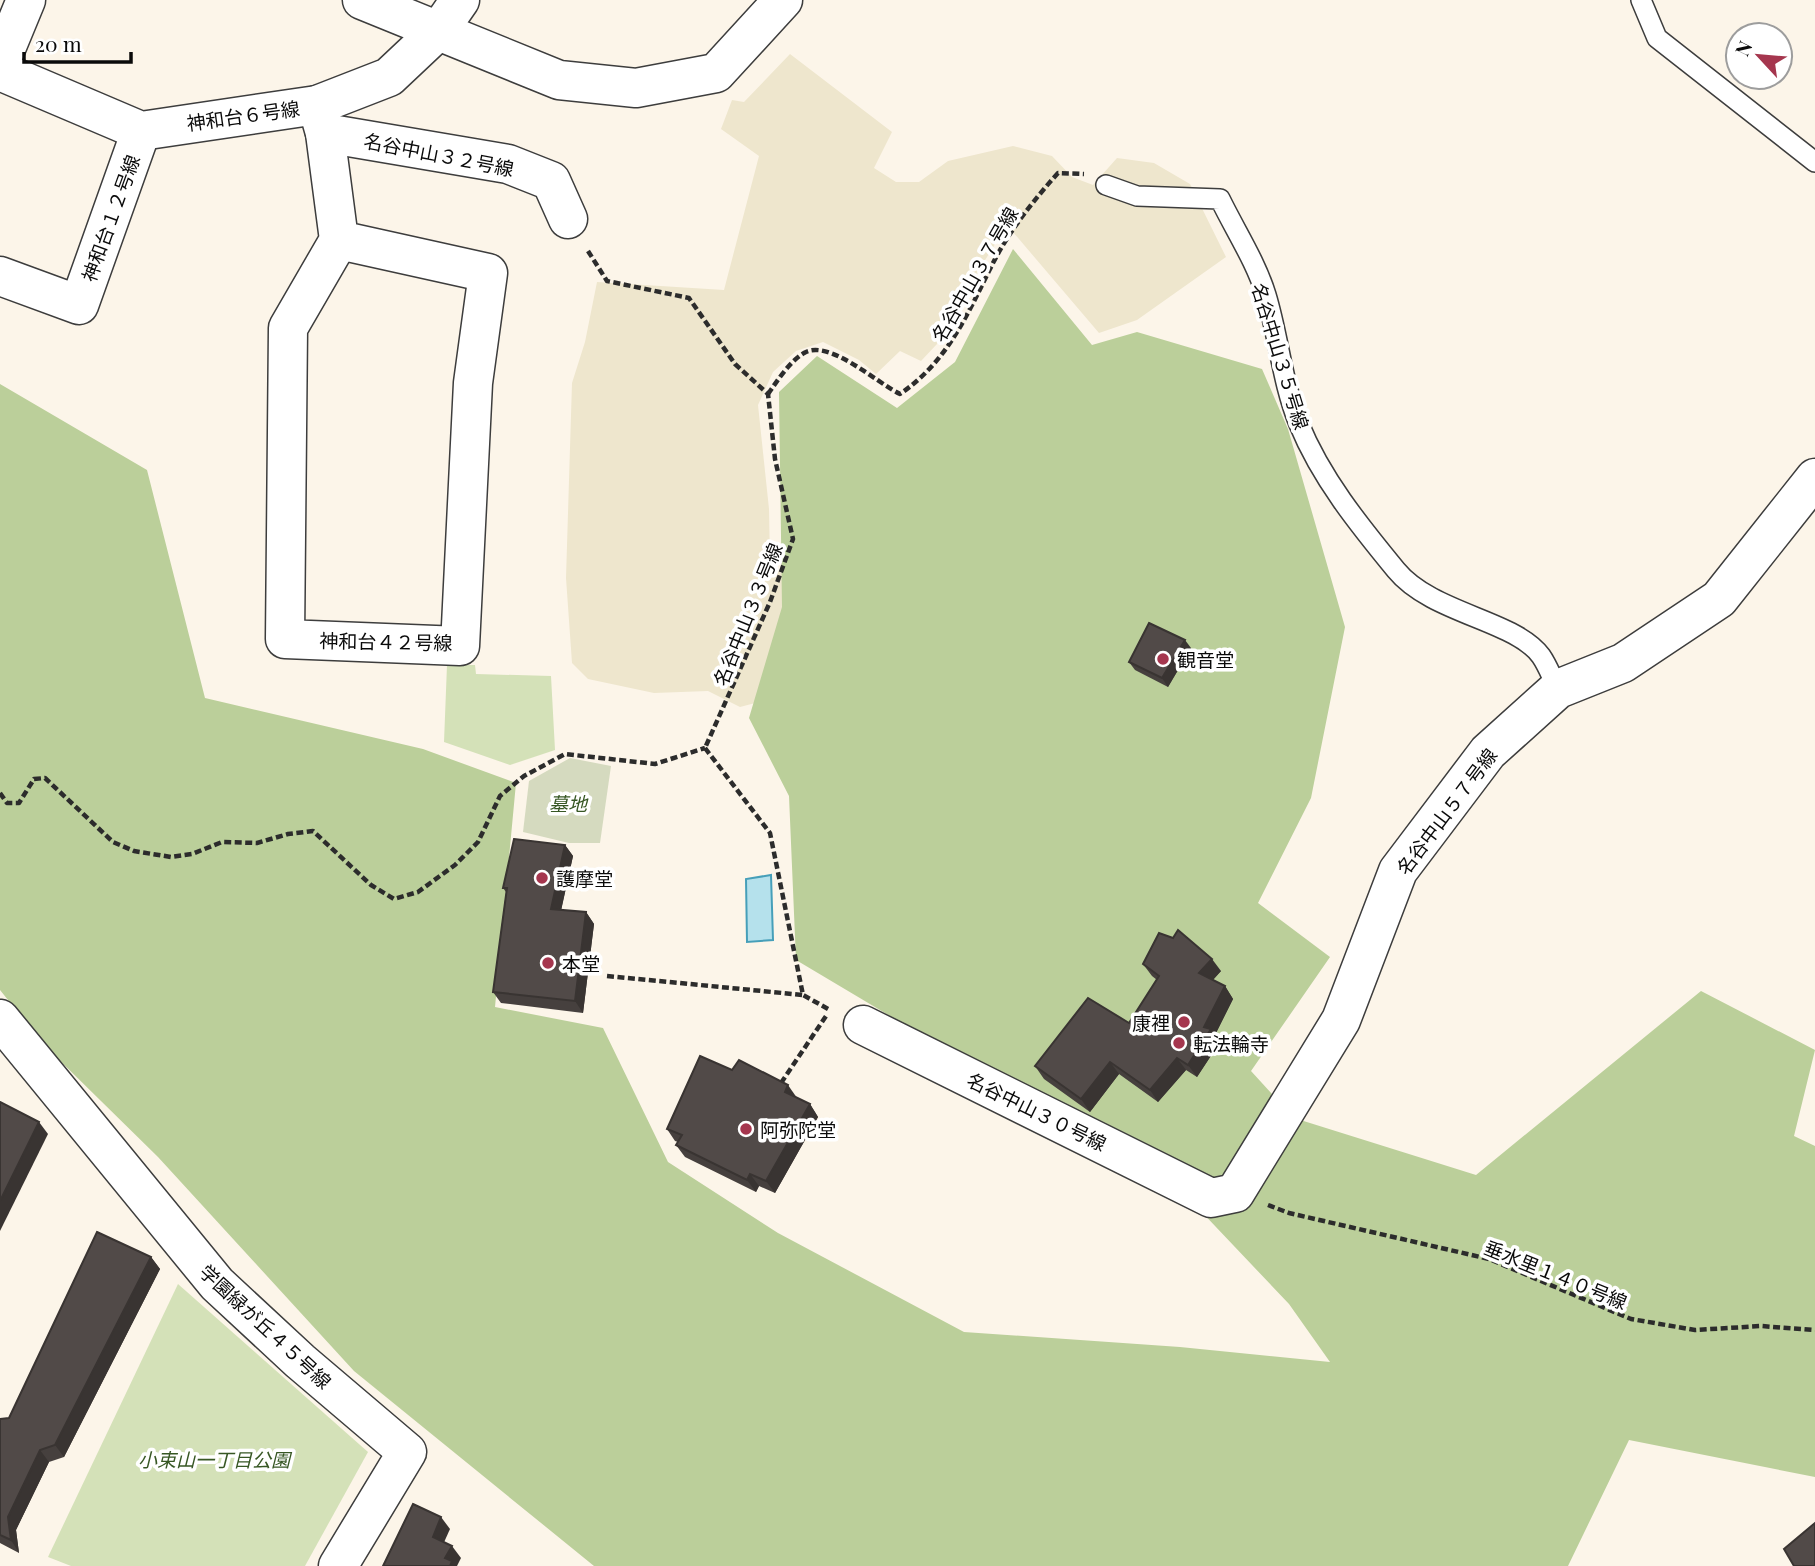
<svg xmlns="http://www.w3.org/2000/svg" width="1815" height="1566" font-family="'Playfair Display','Noto Sans JP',serif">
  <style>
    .farmland { fill: #eee6cd }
    .green { fill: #d4e1b8 }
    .forest { fill: #bbcf9a }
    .cemetery { fill: #d5dabf }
    .water { fill: #b5e1ec; stroke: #469fb9; stroke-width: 2 }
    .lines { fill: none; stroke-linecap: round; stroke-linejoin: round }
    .lane-casing { stroke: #3d3d3d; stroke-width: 22 }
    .street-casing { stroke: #3d3d3d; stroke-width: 41 }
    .path { stroke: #2c2c2c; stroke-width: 4.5; stroke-dasharray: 7 3.5; stroke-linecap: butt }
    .lane { stroke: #fff; stroke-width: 19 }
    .street { stroke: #fff; stroke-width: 38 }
    .wall { fill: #46403e }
    .shaded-wall { fill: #393432 }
    .building { fill: #514a48; stroke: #393432; stroke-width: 2 }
    .poi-dot { fill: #a5364e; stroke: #fff; stroke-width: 2.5 }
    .labels { text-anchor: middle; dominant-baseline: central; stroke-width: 7; stroke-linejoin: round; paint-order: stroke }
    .street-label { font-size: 19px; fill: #0a0a0a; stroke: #fff }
    .poi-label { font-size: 19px; fill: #0a0a0a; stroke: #fff; text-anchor: start }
    .park-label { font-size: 19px; font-style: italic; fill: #375724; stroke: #fff }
  </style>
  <rect width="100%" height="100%" fill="#fcf5e9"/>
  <path class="farmland" d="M 790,54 L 892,132 L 874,168 L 896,182 L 919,182 L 948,161 L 1013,146 L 1052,156 L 1072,177 L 1093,185 L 1117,158 L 1154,163 L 1190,184 L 1226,257 L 1137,320 L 1099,333 L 1007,225 L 982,265 L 953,327 L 921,361 L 900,351 L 876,374 L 859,360 L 823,342 L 796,351 L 773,372 L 758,405 L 769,509 L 770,562 L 794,586 L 759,702 L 740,707 L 708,691 L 654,693 L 588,679 L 572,663 L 566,578 L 572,383 L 585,342 L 597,282 L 724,290 L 759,156 L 721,129 L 732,100 L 744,102 Z"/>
  <g class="green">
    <path d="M 447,665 L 475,665 L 476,674 L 551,676 L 555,750 L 510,765 L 444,742 Z"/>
    <path d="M 178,1284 L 368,1452 L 305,1566 L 71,1566 L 48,1557 Z"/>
  </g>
  <path class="forest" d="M 1013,249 L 1092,345 L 1137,332 L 1262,369 L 1288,429 L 1345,627 L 1311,798 L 1258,903 L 1330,957 L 1251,1071 L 1294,1118 L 1476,1175 L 1701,991 L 1815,1050 L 1794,1136 L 1815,1146 L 1815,1477 L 1629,1440 L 1568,1566 L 594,1566 L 354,1371 L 158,1157 L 45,1046 L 0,990 L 0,384 L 147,470 L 205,698 L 423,749 L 516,783 L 495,1007 L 603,1028 L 668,1162 L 778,1233 L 964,1332 L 1180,1347 L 1330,1362 L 1289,1304 L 1179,1188 L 796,960 L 789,796 L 749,718 L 782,607 L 779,392 L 817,356 L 897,408 L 955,362 Z"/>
  <path class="cemetery" d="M 570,758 L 611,766 L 600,843 L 569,843 L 523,832 L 529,781 Z"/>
  <path class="water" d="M 771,875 L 773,940 L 747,942 L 746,879 Z"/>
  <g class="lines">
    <defs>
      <g id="lane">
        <path d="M 1641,0 L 1657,38 L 1815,162"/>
        <path d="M 1106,185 L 1137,196 L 1220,199 C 1235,230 1256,262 1266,295 C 1279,338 1282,382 1299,424 C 1321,478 1359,525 1396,570 C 1432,614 1515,620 1541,656 C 1548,666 1552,678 1558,689"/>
      </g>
      <g id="street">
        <path d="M 362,0 L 559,80 L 636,88 L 716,73 L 783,0"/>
        <path d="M 0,63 L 26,0"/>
        <path d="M 0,71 L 141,131 L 317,105 L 389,77 L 440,29 L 460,0"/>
        <path d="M 317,105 L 325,133 L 339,240 L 488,273 L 473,383 L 460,646 L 285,639 L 288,328 L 339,240"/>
        <path d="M 325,133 L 508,164 L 551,181 L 568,219"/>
        <path d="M 0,276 L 79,305 L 141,131"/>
        <path d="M 0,1019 L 217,1284 L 300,1361 L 407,1452 L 338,1566"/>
        <path d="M 863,1025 L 1211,1198 L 1235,1193 L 1341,1020 L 1398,871 L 1488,752 L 1558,689 L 1623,663 L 1719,599 L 1815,478"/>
      </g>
    </defs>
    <use href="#lane" class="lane-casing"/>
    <use href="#street" class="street-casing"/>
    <g class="path">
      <path d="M 588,251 L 607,281 L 689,298 L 735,364 L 768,394 L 775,459 L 793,539 L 770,602 L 705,748"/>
      <path d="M 768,394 C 778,380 789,362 804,353 C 828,338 877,383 900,394 C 948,361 967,315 992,265 C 1009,231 1033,201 1058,173 L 1084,174"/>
      <path d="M 705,748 L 770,833 L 803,995 L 830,1010"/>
      <path d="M 0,793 L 7,803 L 19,803 L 34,779 L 45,778 L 113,842 L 134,851 L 171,857 L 192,854 L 222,842 L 257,843 L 288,834 L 313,831 L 371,885 L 394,899 L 418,892 L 455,865 L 478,842 L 500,796 L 524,776 L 565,754 L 655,764 L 705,748"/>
      <path d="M 607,976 L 803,995"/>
      <path d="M 781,1083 L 826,1016"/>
      <path d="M 1268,1205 L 1289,1213 L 1489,1259 L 1631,1319 L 1695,1330 L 1761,1326 L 1815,1330"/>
    </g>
    <use href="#lane" class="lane"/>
    <use href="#street" class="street"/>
  </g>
  <g class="wall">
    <path d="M 1191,648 L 1168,687 L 1135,670 L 1129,662 Z"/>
    <path d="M 565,845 L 573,856 L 561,910 L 586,912 L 594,924 L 583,1013 L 501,1003 L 493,992 L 506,892 L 503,888 Z"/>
    <path d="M 1143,964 L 1221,971 L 1213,980 L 1225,986 L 1233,999 L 1215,1035 L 1220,1042 L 1197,1077 L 1186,1070 L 1158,1102 L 1119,1074 L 1090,1112 L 1044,1079 L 1035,1066 L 1129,1023 L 1157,980 L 1152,976 Z"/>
    <path d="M 797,1098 L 810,1104 L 818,1117 L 775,1193 L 759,1186 L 756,1192 L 685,1157 L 676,1145 L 678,1142 L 675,1141 L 667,1129 Z"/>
    <path d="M 151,1257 L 160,1269 L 64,1457 L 49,1462 L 16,1530 L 19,1553 L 0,1543 L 0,1419 L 9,1418 Z"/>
  </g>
  <g class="shaded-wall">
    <path d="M 1185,640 L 1191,648 L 1168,687 L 1162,678 Z"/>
    <path d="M 565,845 L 573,856 L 559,920 L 551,909 Z"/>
    <path d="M 586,912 L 594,924 L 583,1013 L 575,1001 Z"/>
    <path d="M 1212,959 L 1221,971 L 1208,985 L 1199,973 Z"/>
    <path d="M 1225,986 L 1233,999 L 1215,1035 L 1220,1042 L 1197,1077 L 1188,1065 L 1204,1027 Z"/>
    <path d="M 1177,1058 L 1186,1070 L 1158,1102 L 1150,1090 Z"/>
    <path d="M 1110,1062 L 1119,1074 L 1090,1112 L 1081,1099 Z"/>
    <path d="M 788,1085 L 797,1098 L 785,1092 Z"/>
    <path d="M 810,1104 L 818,1117 L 775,1193 L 766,1181 Z"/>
    <path d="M 39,1122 L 48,1134 L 0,1231 L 0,1201 Z"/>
    <path d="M 750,1174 L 759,1186 L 756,1192 L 747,1180 Z"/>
    <path d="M 151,1257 L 160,1269 L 64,1457 L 55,1445 Z"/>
    <path d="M 40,1450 L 49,1462 L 16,1530 L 19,1553 L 11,1540 L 8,1517 Z"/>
    <path d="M 441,1517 L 450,1529 L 441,1549 L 433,1537 Z"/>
    <path d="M 452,1546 L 461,1558 L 457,1566 L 450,1566 L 445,1558 Z"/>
  </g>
  <g class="building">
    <path d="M 1149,623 L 1185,640 L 1162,678 L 1129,662 Z"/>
    <path d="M 514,839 L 565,845 L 551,909 L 586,912 L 575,1001 L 493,992 L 507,888 L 503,888 Z"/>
    <path d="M 1178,930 L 1212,959 L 1199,973 L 1225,986 L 1204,1027 L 1211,1029 L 1188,1065 L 1177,1058 L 1150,1090 L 1110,1062 L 1081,1099 L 1035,1066 L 1088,998 L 1129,1023 L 1159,976 L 1143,964 L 1159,933 L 1173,938 Z"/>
    <path d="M 700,1056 L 732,1070 L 739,1060 L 788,1085 L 785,1092 L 810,1104 L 766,1181 L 750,1174 L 747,1180 L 676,1145 L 682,1135 L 667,1129 Z"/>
    <path d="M 0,1102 L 39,1122 L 0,1201 Z"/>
    <path d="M 97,1232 L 151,1257 L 55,1445 L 40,1450 L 8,1517 L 11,1540 L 0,1535 L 0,1419 L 9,1418 Z"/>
    <path d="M 413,1504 L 441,1517 L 433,1537 L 452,1546 L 445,1558 L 452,1561 L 450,1566 L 383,1566 Z"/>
    <path d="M 1815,1523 L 1815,1566 L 1794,1566 L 1784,1549 Z"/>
  </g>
  <g class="poi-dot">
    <circle cx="1163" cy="659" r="7"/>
    <circle cx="542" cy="878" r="7"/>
    <circle cx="548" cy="963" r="7"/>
    <circle cx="1184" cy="1022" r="7"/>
    <circle cx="1179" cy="1043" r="7"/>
    <circle cx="746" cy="1129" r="7"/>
  </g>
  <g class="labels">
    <g class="street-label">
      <text transform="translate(243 115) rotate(-8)">神和台６号線</text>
      <text transform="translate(439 154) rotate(11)">名谷中山３２号線</text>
      <text transform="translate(110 218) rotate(-70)">神和台１２号線</text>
      <text transform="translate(974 274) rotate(-60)">名谷中山３７号線</text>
      <text transform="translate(1281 356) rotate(73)">名谷中山３５号線</text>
      <text transform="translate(747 614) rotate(-68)">名谷中山３３号線</text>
      <text transform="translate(386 641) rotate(1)">神和台４２号線</text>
      <text transform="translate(1446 811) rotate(-53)">名谷中山５７号線</text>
      <text transform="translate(1037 1111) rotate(26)">名谷中山３０号線</text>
      <text transform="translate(1556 1274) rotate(22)">垂水里１４０号線</text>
      <text transform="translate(266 1326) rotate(43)">学園緑が丘４５号線</text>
    </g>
    <g class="poi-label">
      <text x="1177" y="659">観音堂</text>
      <text x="556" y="878">護摩堂</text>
      <text x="562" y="963">本堂</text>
      <text x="1170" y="1022" text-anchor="end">康裡</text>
      <text x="1193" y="1043">転法輪寺</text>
      <text x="760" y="1129">阿弥陀堂</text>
    </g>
    <g class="park-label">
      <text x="568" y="803">墓地</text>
      <text x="214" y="1459">小束山一丁目公園</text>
    </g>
  </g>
  <g transform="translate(1759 56) rotate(296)"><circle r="33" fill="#ffffff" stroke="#9d9d9d" stroke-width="2"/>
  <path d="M0-5L12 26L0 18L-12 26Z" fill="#a5364e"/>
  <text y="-10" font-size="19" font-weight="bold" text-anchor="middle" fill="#0a0a0a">N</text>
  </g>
  <path d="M24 52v10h107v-10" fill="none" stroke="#0a0a0a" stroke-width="3.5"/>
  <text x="35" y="52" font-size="21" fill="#0a0a0a" stroke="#ffffff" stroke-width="5" paint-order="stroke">20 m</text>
</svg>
